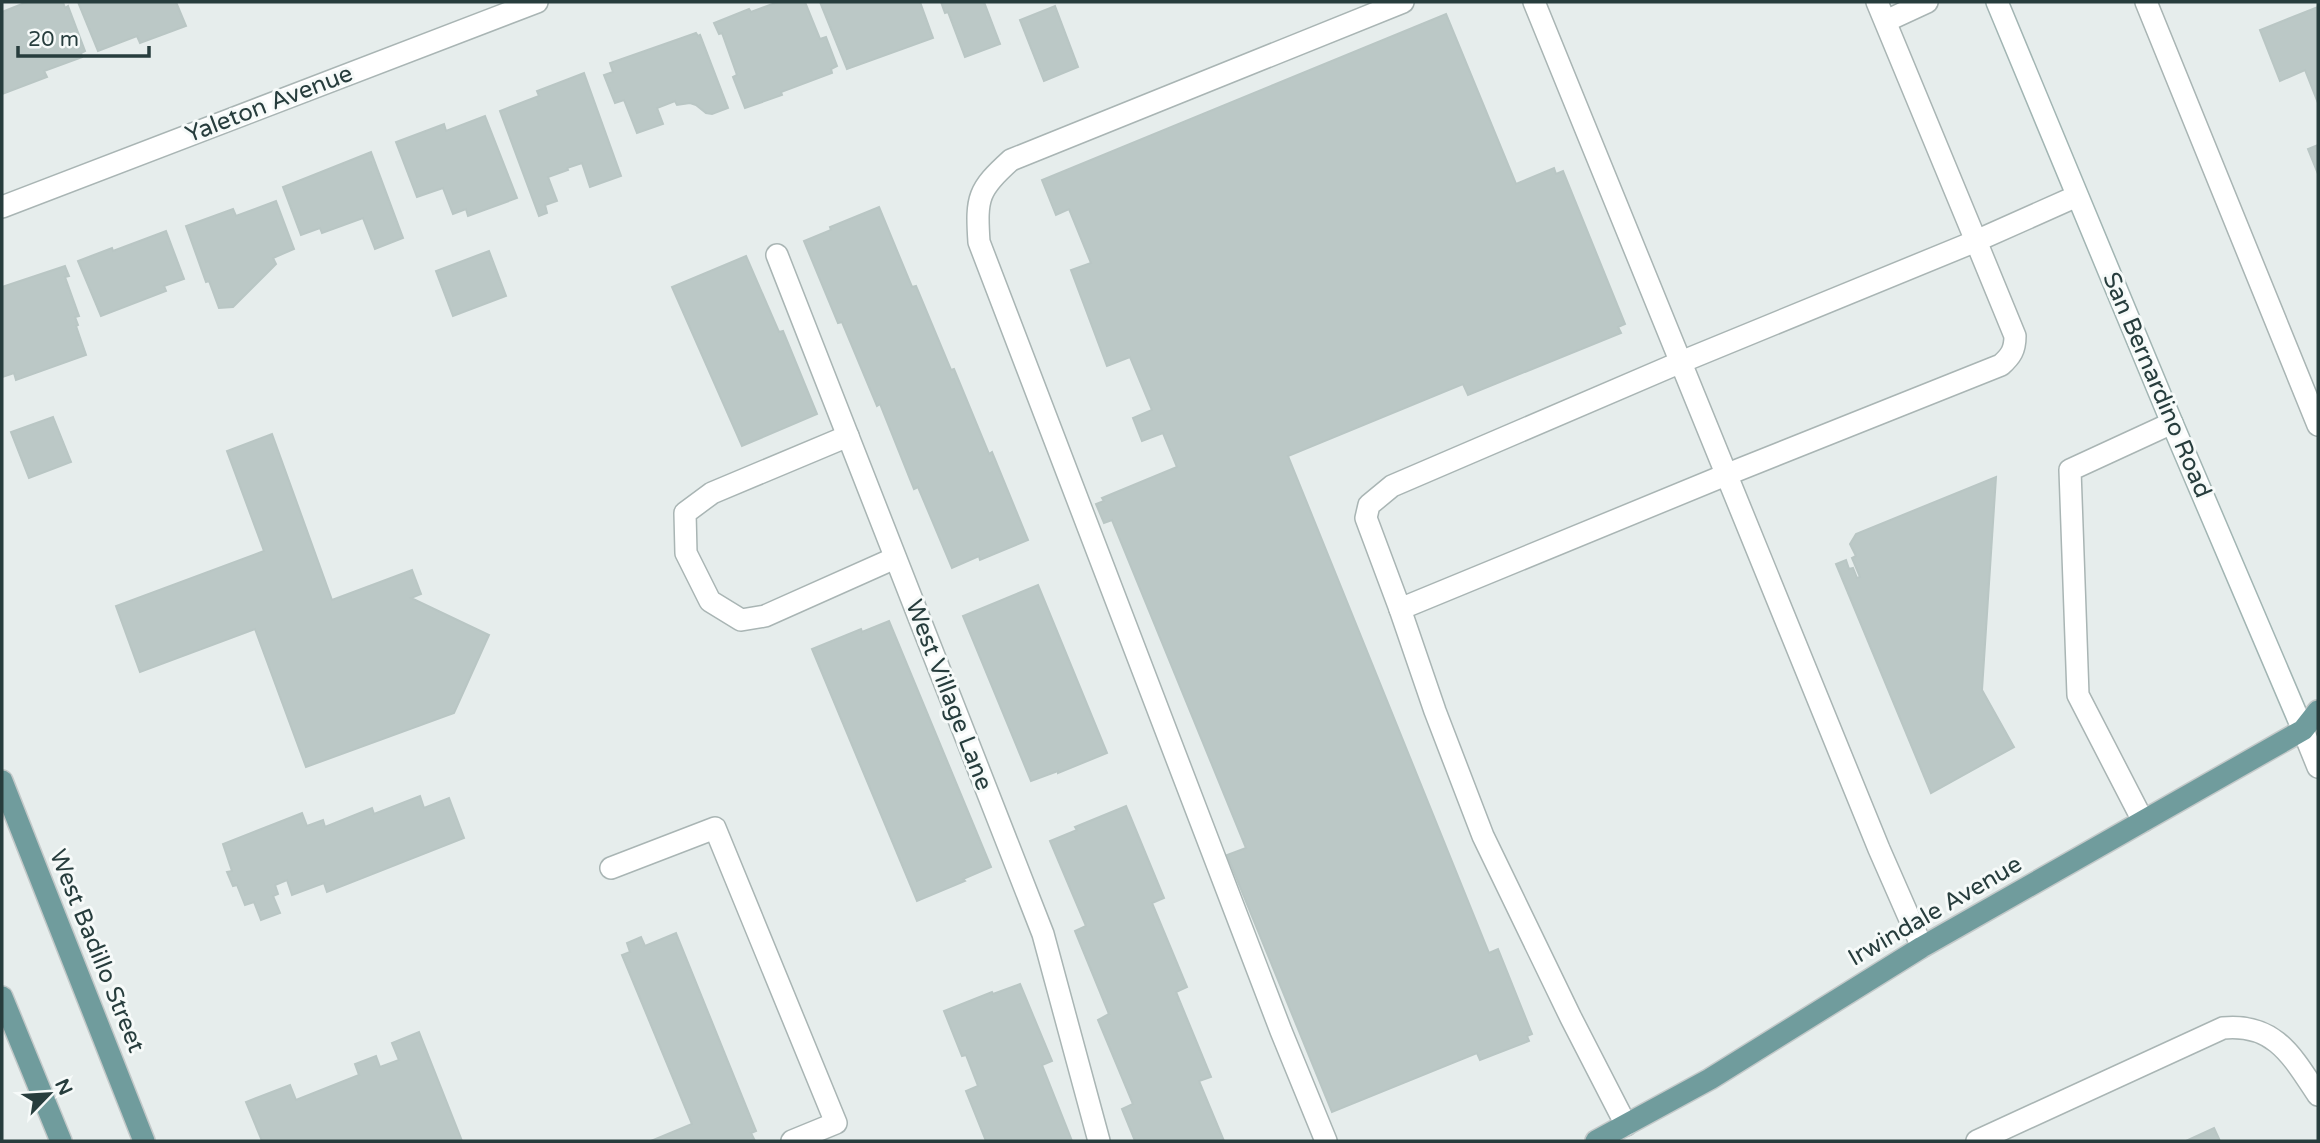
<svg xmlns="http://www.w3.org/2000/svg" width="2320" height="1143" font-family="'Varela Round',sans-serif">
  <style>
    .building { fill: #bbc8c6; stroke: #b9c6c4; stroke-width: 2 }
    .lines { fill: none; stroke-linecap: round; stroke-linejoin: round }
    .service-casing { stroke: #a9b5b4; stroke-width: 24 }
    .minor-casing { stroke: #a9b5b4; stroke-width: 24 }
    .tertiary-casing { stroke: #a9b5b4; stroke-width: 24 }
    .secondary-casing { stroke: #a2b5b3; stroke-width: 24 }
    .primary-casing { stroke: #c3c9c9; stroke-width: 24 }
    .service { stroke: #fff; stroke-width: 21 }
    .minor { stroke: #fff; stroke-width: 21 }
    .tertiary { stroke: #fff; stroke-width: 21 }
    .secondary { stroke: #fff; stroke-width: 21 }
    .primary { stroke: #709c9d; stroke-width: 21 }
    .labels { text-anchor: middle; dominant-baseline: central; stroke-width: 6; stroke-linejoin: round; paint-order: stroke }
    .street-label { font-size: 24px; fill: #273d3d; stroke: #f6faf9 }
  </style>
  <rect width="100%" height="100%" fill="#e6edec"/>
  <g class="building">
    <path d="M 27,2 L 63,2 L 65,8 L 68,6 L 85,51 L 81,53 L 82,57 L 44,71 L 47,77 L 2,94 L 2,12 Z"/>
    <path d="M 78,2 L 176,2 L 186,26 L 140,43 L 137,36 L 98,51 Z"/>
    <path d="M 778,2 L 805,2 L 820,39 L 826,37 L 837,66 L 831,69 L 832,73 L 781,92 L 782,95 L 745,108 L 733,77 L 737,75 L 722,33 L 719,34 L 714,23 L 749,9 L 751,12 Z"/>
    <path d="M 820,2 L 920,2 L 933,38 L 847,69 Z"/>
    <path d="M 941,2 L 984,2 L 1000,44 L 965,57 L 948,12 L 945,13 Z"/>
    <path d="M 1055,6 L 1078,67 L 1044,81 L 1020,20 Z"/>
    <path d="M 2318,7 L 2318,103 L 2305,70 L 2280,81 L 2260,30 Z"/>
    <path d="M 1446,14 L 1516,184 L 1554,168 L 1556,174 L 1563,171 L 1625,324 L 1618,327 L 1621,333 L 1468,395 L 1463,384 L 1288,456 L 1489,953 L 1498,949 L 1532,1034 L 1527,1036 L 1529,1041 L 1480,1060 L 1477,1053 L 1332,1112 L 1227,855 L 1246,848 L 1112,520 L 1104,523 L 1096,504 L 1104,501 L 1102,498 L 1177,467 L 1163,433 L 1142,441 L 1133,418 L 1152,410 L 1130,357 L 1107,366 L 1071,270 L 1091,263 L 1069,209 L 1056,215 L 1042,180 Z"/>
    <path d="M 696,33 L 698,36 L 700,35 L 728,108 L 712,114 L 706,113 L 696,105 L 690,103 L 677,105 L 675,101 L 657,108 L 663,124 L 637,133 L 624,100 L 615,103 L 604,75 L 613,72 L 610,63 Z"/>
    <path d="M 584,73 L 621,176 L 590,187 L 582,163 L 567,168 L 568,170 L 548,177 L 557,201 L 545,205 L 547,213 L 539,216 L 500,111 L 539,96 L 537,91 Z"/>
    <path d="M 485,116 L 517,198 L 468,216 L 466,209 L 453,214 L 443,188 L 417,197 L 396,142 L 444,124 L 446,131 Z"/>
    <path d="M 2318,145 L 2318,174 L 2308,149 Z"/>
    <path d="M 371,152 L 403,238 L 375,249 L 363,218 L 322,233 L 320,228 L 301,235 L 283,187 Z"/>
    <path d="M 276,201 L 294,249 L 273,258 L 276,264 L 233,307 L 219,308 L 209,281 L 206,282 L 186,226 L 233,209 L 236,216 Z"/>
    <path d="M 879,207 L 912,287 L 916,286 L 951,370 L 954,369 L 989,454 L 992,452 L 1028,540 L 980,560 L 979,556 L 952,568 L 918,487 L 914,489 L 880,404 L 877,406 L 842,322 L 838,323 L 804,241 L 831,230 L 830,227 Z"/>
    <path d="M 166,231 L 184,279 L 164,286 L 166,291 L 101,316 L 78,261 L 112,248 L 113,251 Z"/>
    <path d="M 489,251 L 506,296 L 453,316 L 436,271 Z"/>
    <path d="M 746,256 L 779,332 L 783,331 L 817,414 L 742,446 L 672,287 Z"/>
    <path d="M 65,266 L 69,276 L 65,277 L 79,316 L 75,317 L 78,325 L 76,326 L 86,355 L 16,380 L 14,373 L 2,377 L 2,287 Z"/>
    <path d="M 53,417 L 71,462 L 29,478 L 11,432 Z"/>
    <path d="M 272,434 L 332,600 L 412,570 L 421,594 L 411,598 L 489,635 L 454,713 L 306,767 L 255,629 L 140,672 L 116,606 L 264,551 L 227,451 Z"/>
    <path d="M 1996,477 L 1982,690 L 2014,747 L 1931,793 L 1836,564 L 1846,560 L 1849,569 L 1853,568 L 1857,578 L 1860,577 L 1852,558 L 1856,556 L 1850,544 L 1856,534 Z"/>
    <path d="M 1038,585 L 1107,753 L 1058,773 L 1058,771 L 1031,781 L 963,616 Z"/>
    <path d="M 889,621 L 991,867 L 963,879 L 965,881 L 917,901 L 812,649 L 861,629 L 862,632 Z"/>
    <path d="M 420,796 L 424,808 L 449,798 L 464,838 L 327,892 L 324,883 L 292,895 L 287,880 L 275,885 L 278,894 L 273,896 L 280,913 L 261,920 L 254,902 L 245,905 L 237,885 L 233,886 L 227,872 L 232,871 L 223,844 L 302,813 L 307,826 L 323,820 L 325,827 L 372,808 L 374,814 Z"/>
    <path d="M 1126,806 L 1164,898 L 1152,903 L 1187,987 L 1176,992 L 1211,1077 L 1199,1081 L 1224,1141 L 1135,1141 L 1122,1109 L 1133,1104 L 1098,1020 L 1109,1014 L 1075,931 L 1086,926 L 1050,841 L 1077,830 L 1075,827 Z"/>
    <path d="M 676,933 L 756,1131 L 751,1133 L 755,1141 L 651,1141 L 692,1124 L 622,955 L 630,952 L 627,943 L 641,937 L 645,946 Z"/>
    <path d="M 1020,984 L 1052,1061 L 1042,1065 L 1072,1141 L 986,1141 L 966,1091 L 978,1086 L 966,1055 L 962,1056 L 944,1011 L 992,992 L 993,994 Z"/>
    <path d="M 419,1032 L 462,1141 L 262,1141 L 246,1102 L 290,1085 L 296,1100 L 359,1075 L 355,1064 L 376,1056 L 380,1067 L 399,1060 L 392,1043 Z"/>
    <path d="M 2214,1128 L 2220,1141 L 2186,1141 Z"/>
  </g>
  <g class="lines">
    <defs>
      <g id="service">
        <path d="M 1534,2 L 1879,849 L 1922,947"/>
        <path d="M 1877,2 L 1976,241 L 2077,196"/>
        <path d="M 1886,21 L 1927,2"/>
        <path d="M 1976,241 L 2015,336 C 2015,350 2011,356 2001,365 L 1728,474 L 1400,609 L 1366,518 L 1369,505 L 1392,486 L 1681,362 Z"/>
        <path d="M 848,436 L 712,493 L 685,513 L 686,553 L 710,601 L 741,620 L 765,616 L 895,558"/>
        <path d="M 1400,609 L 1435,711 L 1483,836 L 1571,1018 L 1626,1125"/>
        <path d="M 2143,821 L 2078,695 L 2070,470 L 2172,423"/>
        <path d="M 611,868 L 715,828 L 836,1123 L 792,1141"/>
        <path d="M 1326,1141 L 1281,1031 L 979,242 C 976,197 978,190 1011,160 L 1403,2"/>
      </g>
      <g id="minor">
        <path d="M 2146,2 L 2318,425"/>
        <path d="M 2,207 L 537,2"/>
        <path d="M 777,255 L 1043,934 L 1099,1141"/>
        <path d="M 1977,1141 L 2223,1028 C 2275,1023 2292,1056 2318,1095"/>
      </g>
      <path id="tertiary" d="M 2303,730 L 2318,767"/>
      <path id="secondary" d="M 1997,2 L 2172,423 L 2303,730"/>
      <g id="primary">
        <path d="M 2,781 L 144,1141"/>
        <path d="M 2,997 L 61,1141"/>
        <path d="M 1596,1141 L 1710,1079 L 1922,947 L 2303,730 L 2318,711"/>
      </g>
    </defs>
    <use href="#service" class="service-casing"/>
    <use href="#minor" class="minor-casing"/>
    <use href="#tertiary" class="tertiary-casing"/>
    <use href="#secondary" class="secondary-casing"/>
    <use href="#primary" class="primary-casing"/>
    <use href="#service" class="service"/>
    <use href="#minor" class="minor"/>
    <use href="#tertiary" class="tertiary"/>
    <use href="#secondary" class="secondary"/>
    <use href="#primary" class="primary"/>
  </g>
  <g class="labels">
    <g class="street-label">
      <text transform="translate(269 104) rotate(-21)">Yaleton Avenue</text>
      <text transform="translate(2157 385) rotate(67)">San Bernardino Road</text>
      <text transform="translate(949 695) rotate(69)">West Village Lane</text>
      <text transform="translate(1935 911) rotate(-30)">Irwindale Avenue</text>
      <text transform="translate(97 951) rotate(68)">West Badillo Street</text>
    </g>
  </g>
  <rect width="2320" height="1143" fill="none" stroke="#273d3d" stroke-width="7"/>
  <g transform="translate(49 1094) rotate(65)" stroke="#f6faf9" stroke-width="5" paint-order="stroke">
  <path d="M0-5L12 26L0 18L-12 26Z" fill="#273d3d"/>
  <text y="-10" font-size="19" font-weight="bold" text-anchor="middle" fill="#273d3d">N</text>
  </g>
  <path d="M18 46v10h131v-10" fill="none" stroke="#273d3d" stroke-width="3.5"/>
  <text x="28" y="46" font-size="21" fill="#273d3d" stroke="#f6faf9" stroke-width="5" paint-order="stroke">20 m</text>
</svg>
